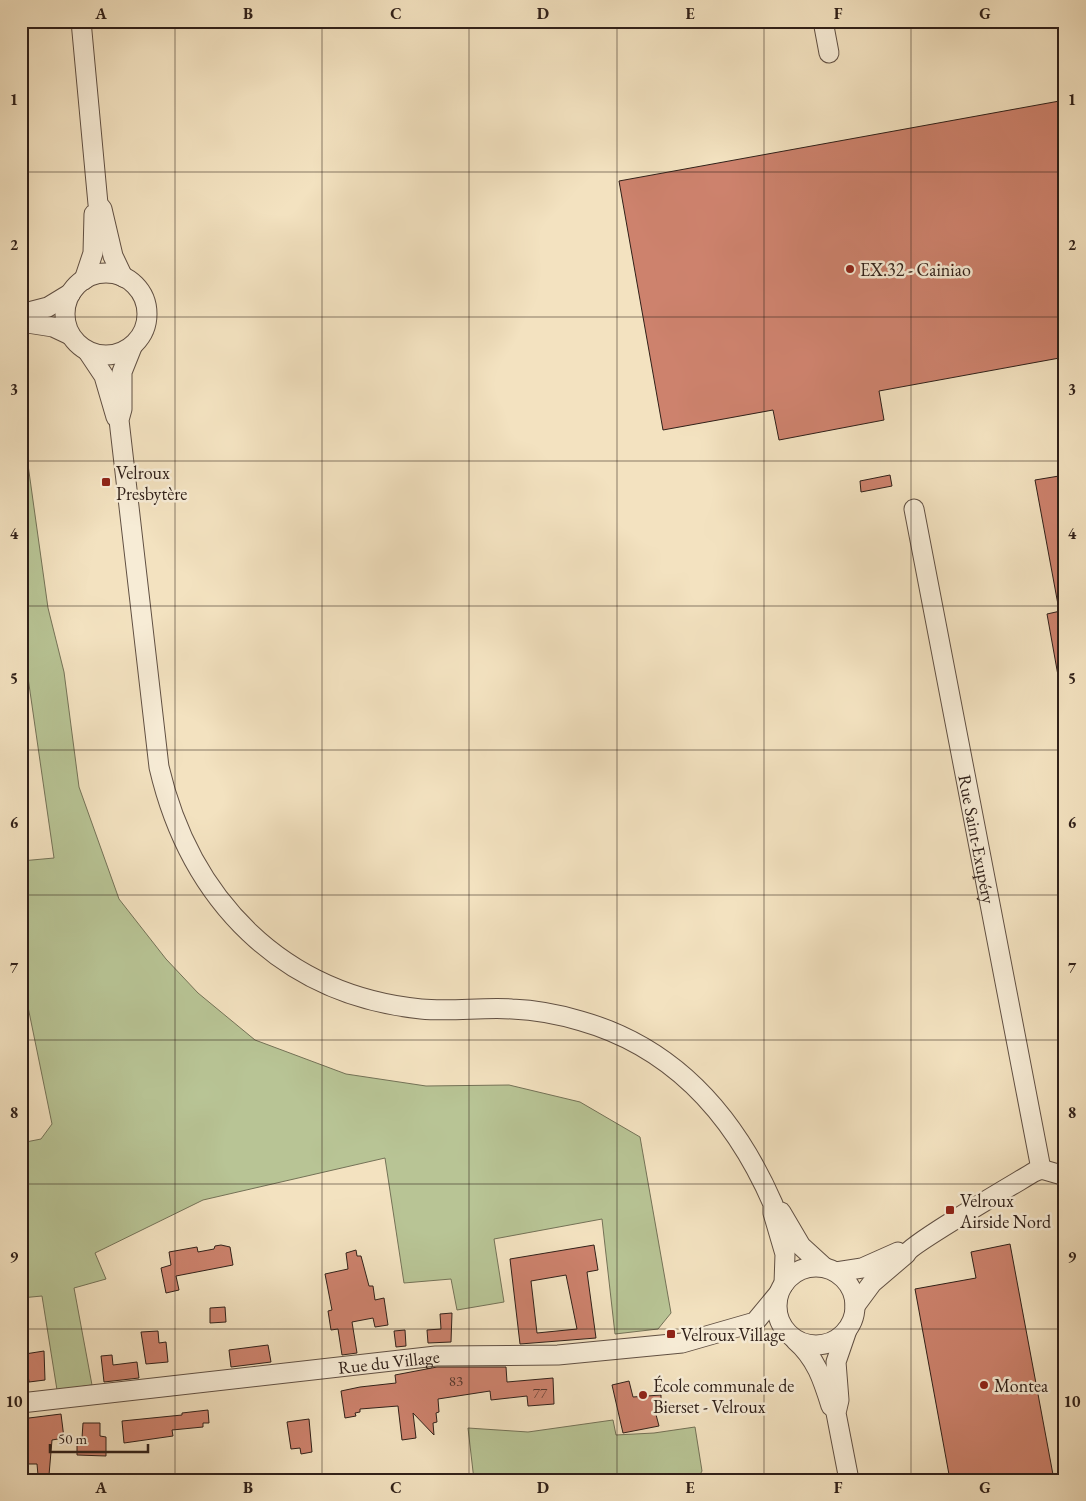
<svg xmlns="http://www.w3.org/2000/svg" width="1086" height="1501" font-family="'EB Garamond',serif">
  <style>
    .green { fill: #b8c495; stroke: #747257 }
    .building { fill: #cd826d; stroke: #302019; fill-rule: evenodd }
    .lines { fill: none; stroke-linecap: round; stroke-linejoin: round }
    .minor-casing { stroke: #615043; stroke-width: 21 }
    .minor { stroke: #f7ecd6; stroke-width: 19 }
    .grid { fill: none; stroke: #302019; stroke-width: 1; stroke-opacity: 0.55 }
    .poi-dot { fill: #8f2418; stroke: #f7ecd6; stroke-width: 2 }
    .labels { text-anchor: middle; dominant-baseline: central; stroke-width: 5; stroke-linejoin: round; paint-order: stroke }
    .number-label { font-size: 15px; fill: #57382e }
    .poi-label { font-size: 18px; fill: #302019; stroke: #f7ecd6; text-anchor: start }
    .street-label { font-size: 18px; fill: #302019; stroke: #f7ecd6 }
    .neatline { fill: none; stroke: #302019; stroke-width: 2 }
    .grid-label { font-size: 16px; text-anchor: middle; font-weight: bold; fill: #302019 }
  </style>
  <rect width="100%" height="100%" fill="#f3e2c0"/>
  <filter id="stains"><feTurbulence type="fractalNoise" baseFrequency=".004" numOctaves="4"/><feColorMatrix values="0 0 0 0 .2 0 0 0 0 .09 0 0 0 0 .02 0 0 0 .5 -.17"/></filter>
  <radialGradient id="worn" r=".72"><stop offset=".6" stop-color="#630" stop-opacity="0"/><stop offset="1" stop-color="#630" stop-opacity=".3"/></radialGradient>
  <g class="green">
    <path d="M 21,400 L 24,436 L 48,608 L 64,672 L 79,787 L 119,899 L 166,959 L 198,993 L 255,1040 L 346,1074 L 426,1086 L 509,1085 L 580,1102 L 640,1137 L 671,1313 L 658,1329 L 615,1334 L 602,1219 L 494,1239 L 504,1302 L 457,1310 L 451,1279 L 404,1283 L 385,1158 L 203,1200 L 95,1253 L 106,1279 L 74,1288 L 92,1385 L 57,1390 L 42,1296 L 21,1298 L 21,1143 L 41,1139 L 52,1124 L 27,1002 L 21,961 L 21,861 L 54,858 L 21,629 Z"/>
    <path d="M 613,1420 L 616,1435 L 654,1433 L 695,1427 L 702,1471 L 697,1480 L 474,1480 L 468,1428 L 528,1432 Z"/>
  </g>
  <g class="building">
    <path d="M 1065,100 L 1065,357 L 879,391 L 884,420 L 779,440 L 773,410 L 663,430 L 619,181 Z"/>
    <path d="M 890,475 L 892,486 L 861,492 L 860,481 Z"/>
    <path d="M 1065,475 L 1065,610 L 1059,610 L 1035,480 Z"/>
    <path d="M 1065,610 L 1065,680 L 1059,681 L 1047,614 Z"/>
    <path d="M 1010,1244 L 1054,1480 L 950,1480 L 915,1289 L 976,1278 L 971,1252 Z"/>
    <path d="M 221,1245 L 230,1247 L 233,1265 L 176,1276 L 179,1290 L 166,1293 L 161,1268 L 171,1265 L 169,1252 L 197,1247 L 198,1252 L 214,1249 L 215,1246 Z"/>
    <path d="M 594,1245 L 598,1270 L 587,1272 L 596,1338 L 520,1344 L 510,1259 ZM 566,1275 L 577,1329 L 537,1333 L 531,1281 Z"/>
    <path d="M 356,1250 L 357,1256 L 361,1256 L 369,1286 L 373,1286 L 375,1300 L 384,1298 L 388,1325 L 375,1327 L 373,1318 L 352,1322 L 357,1353 L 342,1355 L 338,1329 L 331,1330 L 328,1311 L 332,1310 L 325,1274 L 348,1269 L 346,1253 Z"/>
    <path d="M 225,1307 L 226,1322 L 210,1323 L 210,1308 Z"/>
    <path d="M 452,1313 L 451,1342 L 428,1343 L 427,1330 L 441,1329 L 440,1314 Z"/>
    <path d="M 405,1330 L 406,1346 L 396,1347 L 394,1331 Z"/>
    <path d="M 158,1331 L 159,1343 L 166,1342 L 168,1362 L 146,1364 L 141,1332 Z"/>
    <path d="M 268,1345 L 271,1362 L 231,1367 L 229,1350 Z"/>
    <path d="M 44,1351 L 45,1380 L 29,1382 L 25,1354 Z"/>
    <path d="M 112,1355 L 113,1365 L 137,1362 L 139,1378 L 104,1382 L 101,1356 Z"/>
    <path d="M 437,1367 L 506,1367 L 507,1382 L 553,1378 L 554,1404 L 528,1406 L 527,1396 L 491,1400 L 490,1391 L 438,1399 L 439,1412 L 436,1413 L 437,1422 L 433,1423 L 434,1435 L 413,1413 L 416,1438 L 402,1440 L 398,1406 L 360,1409 L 360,1412 L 355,1413 L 356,1416 L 345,1418 L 341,1391 L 360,1387 L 396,1383 L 395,1375 Z"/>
    <path d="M 629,1381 L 633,1397 L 661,1395 L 661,1407 L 654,1407 L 659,1426 L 623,1433 L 612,1385 Z"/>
    <path d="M 208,1410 L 209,1423 L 203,1423 L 203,1427 L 172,1430 L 173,1436 L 124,1443 L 122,1421 L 182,1415 L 182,1413 Z"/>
    <path d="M 61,1414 L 64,1438 L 52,1440 L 49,1475 L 38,1475 L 37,1464 L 21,1464 L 21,1419 Z"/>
    <path d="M 309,1419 L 312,1452 L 301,1454 L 300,1448 L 291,1449 L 287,1422 Z"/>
    <path d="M 83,1423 L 100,1423 L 100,1436 L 106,1437 L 106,1456 L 77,1455 L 77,1438 L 82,1438 Z"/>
  </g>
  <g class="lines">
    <defs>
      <g id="minor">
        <path d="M 81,21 L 98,204 L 102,209 L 113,256 L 123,277"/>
        <path d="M 823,21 L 829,53"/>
        <circle cx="106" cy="314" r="41"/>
        <path d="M 84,280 L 93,253 L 94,214"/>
        <path d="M 21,314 L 48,307 L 71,293"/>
        <path d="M 21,322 L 53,327 L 70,335"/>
        <path d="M 132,347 L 122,372 L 122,409 L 119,420 L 159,767 C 190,900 282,995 421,1009 C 451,1012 482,1007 512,1009 C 535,1010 558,1014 581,1021 C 676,1048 735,1117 773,1204 L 773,1213 L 785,1254 L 784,1284"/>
        <path d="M 88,352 L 104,376 L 116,417"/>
        <path id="s1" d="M 914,509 L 1041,1169"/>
        <path d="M 781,1212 L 801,1246 L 824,1267"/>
        <circle cx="816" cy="1306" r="39"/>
        <path d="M 836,1272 L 862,1268 L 898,1252"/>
        <path d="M 855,1306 L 872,1283 L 906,1254 C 911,1244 1016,1183 1034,1172 L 1041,1169 L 1065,1176"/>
        <path d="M 847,1330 L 836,1362 L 839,1400 L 836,1413 L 849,1480"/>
        <path d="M 795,1340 C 816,1358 823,1380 831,1406"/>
        <path id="s2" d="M 21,1403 L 436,1356 L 558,1355 L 682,1343 L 755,1322 L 779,1293"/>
      </g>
    </defs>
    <use href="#minor" class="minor-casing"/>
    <use href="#minor" class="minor"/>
  </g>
  <path class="grid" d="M 175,21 L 175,1480M 322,21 L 322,1480M 469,21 L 469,1480M 617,21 L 617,1480M 764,21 L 764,1480M 911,21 L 911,1480M 21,172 L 1065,172M 21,317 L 1065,317M 21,461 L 1065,461M 21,606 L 1065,606M 21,750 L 1065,750M 21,895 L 1065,895M 21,1040 L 1065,1040M 21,1184 L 1065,1184M 21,1329 L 1065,1329"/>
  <g class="poi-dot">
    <circle cx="850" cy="269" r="5"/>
    <rect x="101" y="477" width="10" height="10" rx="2.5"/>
    <rect x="945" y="1205" width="10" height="10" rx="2.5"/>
    <rect x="666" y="1329" width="10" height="10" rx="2.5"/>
    <circle cx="984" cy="1385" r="5"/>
    <circle cx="643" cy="1395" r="5"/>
  </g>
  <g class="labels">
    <g class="number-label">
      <text x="456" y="1380">83</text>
      <text x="540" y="1392">77</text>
    </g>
    <g class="poi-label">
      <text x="860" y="269">EX.32 - Cainiao</text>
      <text x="116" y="472">Velroux<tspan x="116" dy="21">Presbytère</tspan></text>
      <text x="960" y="1200">Velroux<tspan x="960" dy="21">Airside Nord</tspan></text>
      <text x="681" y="1334">Velroux Village</text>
      <text x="653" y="1385">École communale de<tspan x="653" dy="21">Bierset - Velroux</tspan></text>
      <text x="994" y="1385">Montea</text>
    </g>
    <g class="street-label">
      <text stroke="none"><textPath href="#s1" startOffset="336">Rue Saint-Exupéry</textPath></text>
      <text stroke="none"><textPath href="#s2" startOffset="370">Rue du Village</textPath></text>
    </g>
  </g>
  <rect width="1086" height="1501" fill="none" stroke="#f3e2c0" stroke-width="55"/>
  <path d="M50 1444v8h98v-8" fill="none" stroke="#302019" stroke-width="2.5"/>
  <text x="58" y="1444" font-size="15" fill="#302019" stroke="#f7ecd6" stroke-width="4" paint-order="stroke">50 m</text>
  <rect x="28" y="28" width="1030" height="1446" class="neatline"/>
  <g class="grid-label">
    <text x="101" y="19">A</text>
    <text x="248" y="19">B</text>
    <text x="396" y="19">C</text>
    <text x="543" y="19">D</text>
    <text x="690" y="19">E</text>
    <text x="838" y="19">F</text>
    <text x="985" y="19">G</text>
    <text x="14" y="105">1</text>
    <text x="1072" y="105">1</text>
    <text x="14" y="250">2</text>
    <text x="1072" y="250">2</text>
    <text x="14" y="395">3</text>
    <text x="1072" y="395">3</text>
    <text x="14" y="539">4</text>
    <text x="1072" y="539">4</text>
    <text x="14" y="684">5</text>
    <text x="1072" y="684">5</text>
    <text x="14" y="828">6</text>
    <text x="1072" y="828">6</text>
    <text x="14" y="973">7</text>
    <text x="1072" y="973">7</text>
    <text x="14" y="1118">8</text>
    <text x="1072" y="1118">8</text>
    <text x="14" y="1262">9</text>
    <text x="1072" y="1262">9</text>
    <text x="14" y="1407">10</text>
    <text x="1072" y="1407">10</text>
    <text x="101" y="1493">A</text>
    <text x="248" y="1493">B</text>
    <text x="396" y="1493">C</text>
    <text x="543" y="1493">D</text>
    <text x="690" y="1493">E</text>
    <text x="838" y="1493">F</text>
    <text x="985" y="1493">G</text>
  </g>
  <rect width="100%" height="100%" filter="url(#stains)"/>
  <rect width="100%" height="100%" fill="url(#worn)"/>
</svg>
